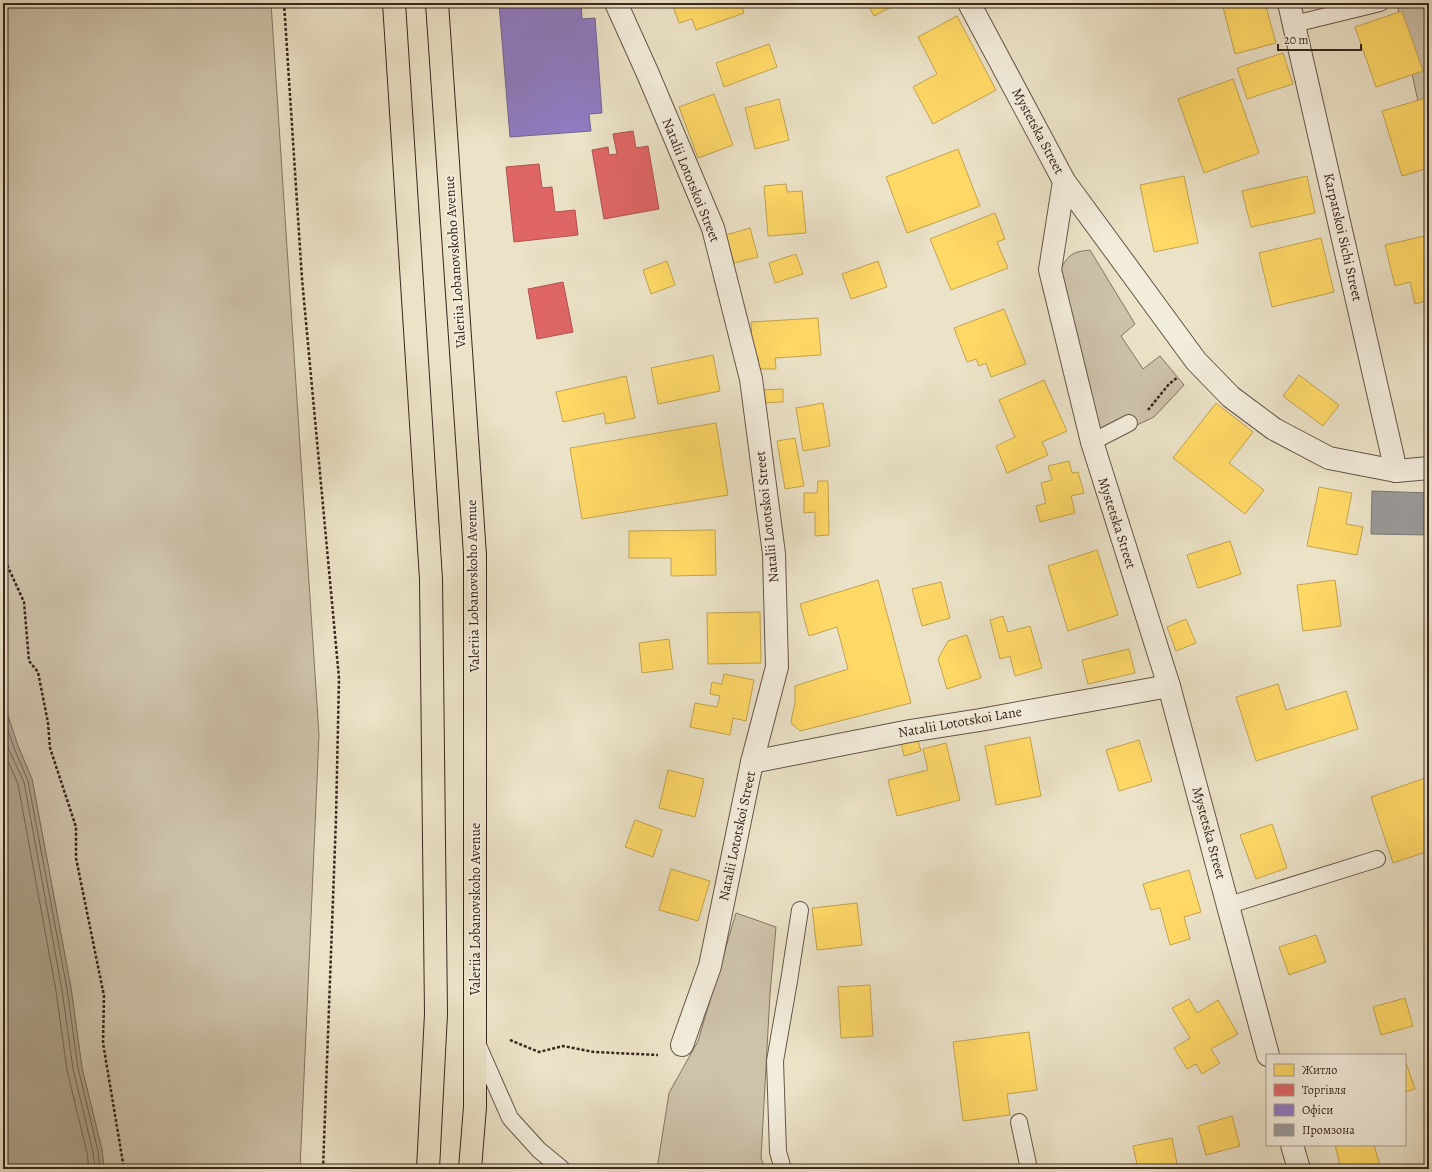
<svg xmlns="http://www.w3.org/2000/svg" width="1432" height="1172" font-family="Alegreya,serif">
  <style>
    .green { fill: #cdc2aa; stroke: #837463 }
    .water { fill: #aea28d; stroke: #7f7060 }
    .homes { fill: #ffd966; stroke: #c4a350 }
    .shops { fill: #e06666; stroke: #ae5350 }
    .offices { fill: #8e7cc3; stroke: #746291 }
    .industry { fill: #999; stroke: #7c7674 }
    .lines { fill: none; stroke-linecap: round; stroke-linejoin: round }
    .shore { stroke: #746454; stroke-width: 1 }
    .lane-casing { stroke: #665547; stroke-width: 18 }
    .street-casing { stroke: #665547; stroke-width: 24 }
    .primary-casing { stroke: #39261c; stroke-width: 24 }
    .path { stroke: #39261c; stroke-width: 2.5; stroke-dasharray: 3 2; stroke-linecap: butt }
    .lane { stroke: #f2ecdb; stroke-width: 16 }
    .street { stroke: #f2ecdb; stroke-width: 22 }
    .primary { stroke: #ebe2c7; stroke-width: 22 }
    .labels { text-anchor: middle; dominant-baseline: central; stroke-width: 4; stroke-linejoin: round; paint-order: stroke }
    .street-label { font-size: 14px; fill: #39261c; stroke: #f2ecdb }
  </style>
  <rect width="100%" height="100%" fill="#ebe2c7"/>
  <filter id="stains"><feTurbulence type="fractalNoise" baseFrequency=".005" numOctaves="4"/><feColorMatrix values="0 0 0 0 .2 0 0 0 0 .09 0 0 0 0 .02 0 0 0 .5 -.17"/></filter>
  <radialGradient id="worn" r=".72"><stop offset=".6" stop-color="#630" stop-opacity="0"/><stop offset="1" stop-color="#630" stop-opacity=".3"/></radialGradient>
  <g class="green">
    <path d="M 3,3 L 271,3 L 319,735 L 300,1169 L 104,1169 L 102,1150 L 82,1068 L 71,988 L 32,779 L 18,746 L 8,716 L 3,709 Z"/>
    <path d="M 1397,3 L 1429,3 L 1429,153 Z"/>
    <path d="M 1090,250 L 1135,324 L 1121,336 L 1143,369 L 1160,356 L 1184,385 L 1154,417 L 1137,425 L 1130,417 L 1099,431 L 1060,270 C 1069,254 1072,252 1090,250 Z"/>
    <path d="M 736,913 L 776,927 L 770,994 L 761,1158 L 765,1169 L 657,1169 L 669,1093 L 698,1041 Z"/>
  </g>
  <path class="water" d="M 3,709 L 8,716 L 18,746 L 32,779 L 71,988 L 82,1068 L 102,1150 L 104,1169 L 4,1169 L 3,1166 Z"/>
  <g class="homes">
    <path d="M 681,3 L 741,3 L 744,13 L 696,30 L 692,19 L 679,23 L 673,6 Z"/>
    <path d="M 867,3 L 899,3 L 874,16 Z"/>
    <path d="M 1236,3 L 1265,3 L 1276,43 L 1235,54 L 1223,7 Z"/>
    <path d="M 1402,11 L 1423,71 L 1376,87 L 1355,27 Z"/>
    <path d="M 957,16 L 996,90 L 933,124 L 913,87 L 937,74 L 918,37 Z"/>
    <path d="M 769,44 L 777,67 L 724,87 L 716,63 Z"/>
    <path d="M 1283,53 L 1293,84 L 1247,99 L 1237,68 Z"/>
    <path d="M 1233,79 L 1259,153 L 1204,173 L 1178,99 Z"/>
    <path d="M 714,94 L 733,145 L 698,158 L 679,107 Z"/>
    <path d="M 1429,97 L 1429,168 L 1402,176 L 1382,111 Z"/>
    <path d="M 779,99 L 789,140 L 755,149 L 745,108 Z"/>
    <path d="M 958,149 L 980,206 L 907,233 L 886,177 Z"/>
    <path d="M 1184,176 L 1198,243 L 1154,252 L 1140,185 Z"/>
    <path d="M 1307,176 L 1315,213 L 1251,227 L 1242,191 Z"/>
    <path d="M 786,184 L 787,192 L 802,191 L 806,233 L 768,236 L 764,186 Z"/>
    <path d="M 995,213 L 1005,239 L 997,242 L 1008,268 L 951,290 L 930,239 Z"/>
    <path d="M 750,228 L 758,257 L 734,263 L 726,235 Z"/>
    <path d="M 1429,235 L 1429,300 L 1415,304 L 1410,282 L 1395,286 L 1385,245 Z"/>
    <path d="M 1321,238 L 1334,292 L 1272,307 L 1259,253 Z"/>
    <path d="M 796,254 L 803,274 L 775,283 L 769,263 Z"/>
    <path d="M 667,261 L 675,285 L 651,294 L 643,270 Z"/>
    <path d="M 878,261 L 887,287 L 851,299 L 842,274 Z"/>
    <path d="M 1004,309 L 1026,364 L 991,377 L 986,363 L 979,366 L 976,359 L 967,362 L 954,328 Z"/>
    <path d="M 818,318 L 821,355 L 775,358 L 776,369 L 759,369 L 758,358 L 753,359 L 751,322 Z"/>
    <path d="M 713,355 L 720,391 L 658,404 L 651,368 Z"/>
    <path d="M 1299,375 L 1339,405 L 1323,426 L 1283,396 Z"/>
    <path d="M 626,376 L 635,418 L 606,424 L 604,413 L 563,422 L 556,392 Z"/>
    <path d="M 1044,380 L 1067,431 L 1042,442 L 1048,455 L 1007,473 L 996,446 L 1015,437 L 999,400 Z"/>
    <path d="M 783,389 L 783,402 L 762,403 L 761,390 Z"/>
    <path d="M 823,403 L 830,446 L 803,451 L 796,408 Z"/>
    <path d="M 1216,403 L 1253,432 L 1229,463 L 1264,490 L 1245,514 L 1173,458 Z"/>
    <path d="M 716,423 L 728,495 L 582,519 L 570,448 Z"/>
    <path d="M 795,438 L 804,486 L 785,489 L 777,441 Z"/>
    <path d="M 1069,461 L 1072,473 L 1078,472 L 1084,493 L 1071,496 L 1075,513 L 1040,522 L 1036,506 L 1046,503 L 1041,483 L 1052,480 L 1048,466 Z"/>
    <path d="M 818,481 L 828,481 L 829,535 L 815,536 L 815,512 L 804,513 L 804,493 L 817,493 Z"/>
    <path d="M 1319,487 L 1352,493 L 1346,524 L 1363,527 L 1357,555 L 1307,546 Z"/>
    <path d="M 715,530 L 716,575 L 671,576 L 671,558 L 629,558 L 629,531 Z"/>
    <path d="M 1230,541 L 1241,574 L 1198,588 L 1187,555 Z"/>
    <path d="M 1097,550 L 1118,615 L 1068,631 L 1048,566 Z"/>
    <path d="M 878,580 L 911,703 L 800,731 L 792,724 L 791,721 L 795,703 L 795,686 L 848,669 L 837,627 L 809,636 L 800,604 Z"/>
    <path d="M 1335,580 L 1341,626 L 1303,631 L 1297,585 Z"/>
    <path d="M 941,582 L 950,618 L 922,626 L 912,589 Z"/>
    <path d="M 760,612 L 761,663 L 708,664 L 707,613 Z"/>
    <path d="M 1003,616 L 1008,632 L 1030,626 L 1042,668 L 1015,676 L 1010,656 L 1000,659 L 990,620 Z"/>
    <path d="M 1186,619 L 1196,643 L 1176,651 L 1167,627 Z"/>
    <path d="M 967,635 L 981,678 L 947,689 L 938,659 L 948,641 Z"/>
    <path d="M 669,639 L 673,669 L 642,673 L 639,643 Z"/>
    <path d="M 1129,649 L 1135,673 L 1088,684 L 1082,660 Z"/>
    <path d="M 724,674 L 754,680 L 746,721 L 733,718 L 730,735 L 690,727 L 695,703 L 717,707 L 720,696 L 710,694 L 712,682 L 722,684 Z"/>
    <path d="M 1278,684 L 1286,710 L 1346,691 L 1358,729 L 1256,761 L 1236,697 Z"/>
    <path d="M 1030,737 L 1041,796 L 996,805 L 985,746 Z"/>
    <path d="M 917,738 L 921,751 L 904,756 L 901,743 Z"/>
    <path d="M 1139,740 L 1152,781 L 1119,791 L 1106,750 Z"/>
    <path d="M 946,743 L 960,800 L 897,816 L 888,780 L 928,770 L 923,749 Z"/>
    <path d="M 668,770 L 704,779 L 695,817 L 659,808 Z"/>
    <path d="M 1425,778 L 1429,789 L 1429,851 L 1393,863 L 1371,797 Z"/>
    <path d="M 635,820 L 662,830 L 653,857 L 625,847 Z"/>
    <path d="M 1272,824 L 1287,868 L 1256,879 L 1240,835 Z"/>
    <path d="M 671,869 L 710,881 L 698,921 L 659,910 Z"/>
    <path d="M 1189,870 L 1201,912 L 1184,917 L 1190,939 L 1170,945 L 1160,908 L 1151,910 L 1143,884 Z"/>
    <path d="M 857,903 L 862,945 L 817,950 L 812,908 Z"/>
    <path d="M 1316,935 L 1326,962 L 1289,975 L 1279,947 Z"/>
    <path d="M 870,985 L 873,1036 L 841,1038 L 838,987 Z"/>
    <path d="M 1405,998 L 1413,1026 L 1381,1035 L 1373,1007 Z"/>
    <path d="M 1189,999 L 1197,1013 L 1218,1000 L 1238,1034 L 1211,1049 L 1220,1063 L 1202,1074 L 1196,1064 L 1187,1069 L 1174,1048 L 1190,1038 L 1172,1008 Z"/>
    <path d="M 1029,1032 L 1037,1090 L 1007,1094 L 1010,1115 L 963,1121 L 953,1042 Z"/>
    <path d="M 1405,1060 L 1415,1089 L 1405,1092 Z"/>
    <path d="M 1232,1116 L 1240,1146 L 1206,1155 L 1198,1126 Z"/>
    <path d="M 1172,1138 L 1178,1169 L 1138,1169 L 1133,1146 Z"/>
    <path d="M 1335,1145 L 1374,1145 L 1381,1169 L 1341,1169 Z"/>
  </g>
  <g class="shops">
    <path d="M 633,131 L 636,148 L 648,146 L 659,209 L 604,219 L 592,150 L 608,147 L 609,155 L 617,154 L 613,134 Z"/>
    <path d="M 539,164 L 542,188 L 552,187 L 555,212 L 575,210 L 578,235 L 514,242 L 506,167 Z"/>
    <path d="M 563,282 L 573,332 L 537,339 L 528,289 Z"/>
  </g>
  <path class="offices" d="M 512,3 L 581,3 L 582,19 L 595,18 L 602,113 L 589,114 L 591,131 L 510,137 L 499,4 Z"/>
  <path class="industry" d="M 1372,491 L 1429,493 L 1429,535 L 1371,534 Z"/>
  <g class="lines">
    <g class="shore">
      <path d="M 3,716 L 14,748 L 28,781 L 67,989 L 78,1068 L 98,1151 L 100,1169"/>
      <path d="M 3,730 L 9,750 L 24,782 L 62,990 L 73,1069 L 93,1152 L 95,1169"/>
      <path d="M 3,750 L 18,784 L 56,991 L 67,1070 L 87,1153 L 89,1169"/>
    </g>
    <defs>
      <g id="lane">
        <path d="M 1294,24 L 1380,3"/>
        <path d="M 1092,442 L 1129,423"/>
        <path d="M 1229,905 L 1377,859"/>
        <path d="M 477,1043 L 510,1118 L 539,1150 L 562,1169"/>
        <path d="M 1019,1122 L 1029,1169"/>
        <path d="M 783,1169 L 778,1152 L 775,1061 L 789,981 L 800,910"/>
      </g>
      <g id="street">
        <path d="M 616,3 L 648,74 L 713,228 L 751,379 L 774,554 L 777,667 L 752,762 L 710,966 L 682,1045"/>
        <path d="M 969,3 L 1064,181 L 1196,361 L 1231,397 L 1274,429 L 1329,458 L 1396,471 L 1429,468"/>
        <path d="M 1289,3 L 1396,471"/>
        <path d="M 1064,181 L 1050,270 L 1092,442 L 1169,686 L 1268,1055"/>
        <path d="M 752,762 L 910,731 L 980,720 L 1169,686"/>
        <path d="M 1292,1145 L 1299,1169"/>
      </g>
      <g id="primary">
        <path d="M 394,3 L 431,579 L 436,1014 L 428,1169"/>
        <path d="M 437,3 L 475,555 L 475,1107 L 470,1169"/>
      </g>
    </defs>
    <use href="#lane" class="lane-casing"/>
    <use href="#street" class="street-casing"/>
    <use href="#primary" class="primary-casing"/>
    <g class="path">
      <path d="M 284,3 L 302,279 L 339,678 L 336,818 L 323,1169"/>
      <path d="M 1148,410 L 1169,384 L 1178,377"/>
      <path d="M 3,556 L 24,602 L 29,661 L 38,672 L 48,723 L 50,748 L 76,827 L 76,858 L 104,996 L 103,1043 L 124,1169"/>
      <path d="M 510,1040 L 539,1052 L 563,1046 L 594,1052 L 658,1055"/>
    </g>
    <use href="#lane" class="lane"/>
    <use href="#street" class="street"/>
    <use href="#primary" class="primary"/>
  </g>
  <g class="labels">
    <g class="street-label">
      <text transform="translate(1038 131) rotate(62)">Mystetska Street</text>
      <text transform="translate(691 180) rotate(68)">Natalii Lototskoi Street</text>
      <text transform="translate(1343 237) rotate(77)">Karpatskoi Sichi Street</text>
      <text transform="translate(455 262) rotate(-94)">Valeriia Lobanovskoho Avenue</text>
      <text transform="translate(767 517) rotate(-96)">Natalii Lototskoi Street</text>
      <text transform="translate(1117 523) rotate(72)">Mystetska Street</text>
      <text transform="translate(473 586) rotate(-91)">Valeriia Lobanovskoho Avenue</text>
      <text transform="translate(960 722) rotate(-10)">Natalii Lototskoi Lane</text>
      <text transform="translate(1209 833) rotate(75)">Mystetska Street</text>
      <text transform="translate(737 836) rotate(-78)">Natalii Lototskoi Street</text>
      <text transform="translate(475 909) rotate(-90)">Valeriia Lobanovskoho Avenue</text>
    </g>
  </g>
  <rect width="1432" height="1172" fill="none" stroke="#ebe2c7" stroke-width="16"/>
  <rect x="4" y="4" width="1424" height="1164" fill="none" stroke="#39261c" stroke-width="2"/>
  <rect x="8" y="8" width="1416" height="1156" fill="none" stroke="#39261c"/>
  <rect x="1266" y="1054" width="140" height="92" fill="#f2ecdb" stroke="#a89d8f"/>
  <rect x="1274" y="1064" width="20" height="12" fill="#ffd966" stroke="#a89d8f"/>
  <text x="1302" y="1074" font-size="12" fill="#39261c">Житло</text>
  <rect x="1274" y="1084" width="20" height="12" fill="#e06666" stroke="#a89d8f"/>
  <text x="1302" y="1094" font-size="12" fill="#39261c">Торгівля</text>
  <rect x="1274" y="1104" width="20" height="12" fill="#8e7cc3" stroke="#a89d8f"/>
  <text x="1302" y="1114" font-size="12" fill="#39261c">Офіси</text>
  <rect x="1274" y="1124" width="20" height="12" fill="#999999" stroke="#a89d8f"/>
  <text x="1302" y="1134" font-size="12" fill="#39261c">Промзона</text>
  <path d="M1278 44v6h83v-6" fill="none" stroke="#39261c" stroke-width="2"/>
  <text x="1284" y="44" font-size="12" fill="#39261c" stroke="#f2ecdb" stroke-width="3" paint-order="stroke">20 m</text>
  <rect width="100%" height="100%" filter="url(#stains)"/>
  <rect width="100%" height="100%" fill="url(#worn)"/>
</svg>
